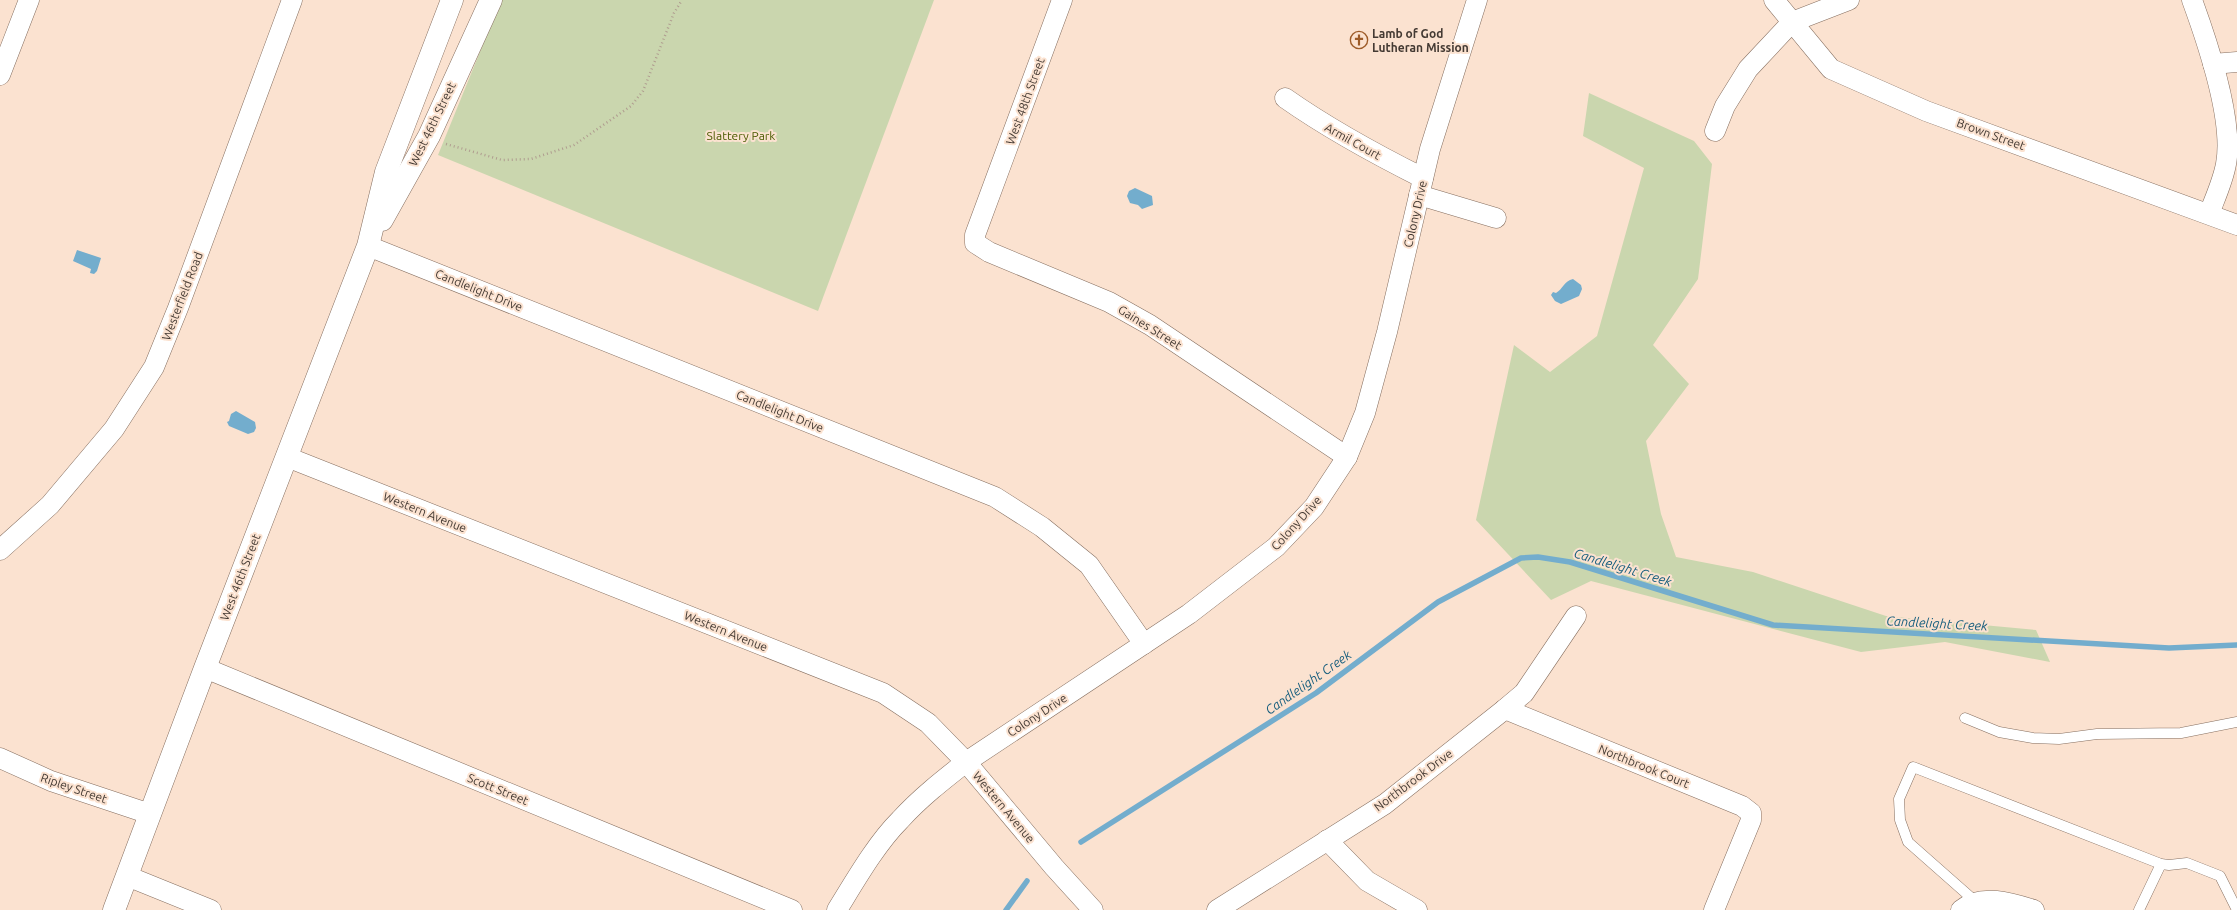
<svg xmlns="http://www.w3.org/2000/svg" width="2237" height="910" font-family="Ubuntu,sans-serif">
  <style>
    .green { fill: #cad6ae }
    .water { fill: #73adcd }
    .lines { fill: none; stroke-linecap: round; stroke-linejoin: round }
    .stream { stroke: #73adcd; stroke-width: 5.5 }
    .service-casing { stroke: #866f60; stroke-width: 11 }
    .minor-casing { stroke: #866f60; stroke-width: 21 }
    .tertiary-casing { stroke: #866f60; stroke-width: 23 }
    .path { stroke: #af9c8f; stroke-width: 2.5; stroke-dasharray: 1 3; stroke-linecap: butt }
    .service { stroke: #fff; stroke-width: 10 }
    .minor { stroke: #fff; stroke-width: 20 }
    .tertiary { stroke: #fff; stroke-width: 22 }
    .labels { text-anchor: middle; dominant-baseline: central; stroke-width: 4; stroke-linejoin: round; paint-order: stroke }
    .poi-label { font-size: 12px; font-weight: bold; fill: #443a33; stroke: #fbe2d0; text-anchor: start }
    .street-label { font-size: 12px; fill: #443a33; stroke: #fbe2d0 }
    .park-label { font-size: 12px; fill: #4a5a00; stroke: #fbe2d0 }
    .water-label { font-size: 13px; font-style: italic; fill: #155d7d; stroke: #fbe2d0 }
  </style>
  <rect width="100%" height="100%" fill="#fbe2d0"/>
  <g class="green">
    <path d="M 501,0 L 934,0 L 818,311 L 438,155 Z"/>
    <path d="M 1589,93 L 1694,141 L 1712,164 L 1698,279 L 1653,345 L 1689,384 L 1646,441 L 1661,514 L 1676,557 L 1753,572 L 1886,616 L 2036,630 L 2050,662 L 1945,642 L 1861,652 L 1591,581 L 1551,600 L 1476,520 L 1514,345 L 1550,372 L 1597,336 L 1644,168 L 1583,136 Z"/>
  </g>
  <g class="water">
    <path d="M 1135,188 L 1152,196 L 1153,205 L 1142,209 L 1138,205 L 1130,203 L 1127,196 L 1129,191 Z"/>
    <path d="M 77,250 L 101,258 L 97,271 L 94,274 L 90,273 L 91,269 L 73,261 Z"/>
    <path d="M 1573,279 L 1581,285 L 1582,289 L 1579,296 L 1561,304 L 1555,301 L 1551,295 L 1553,292 L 1556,293 C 1563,289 1564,281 1573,279 Z"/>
    <path d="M 236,411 L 255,422 L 256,428 L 254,432 L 248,434 L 229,426 L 227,422 L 229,421 L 231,414 Z"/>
  </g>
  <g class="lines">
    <g class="stream">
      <path d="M 1081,842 L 1316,693 L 1438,602 L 1521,558 L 1538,557 L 1570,562 L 1773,625 L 2169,648 L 2237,645"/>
      <path d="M 1006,910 L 1027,881"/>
    </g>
    <defs>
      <g id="service">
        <path d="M 1965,718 L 1999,732 L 2033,738 L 2059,739 L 2097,734 L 2181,733 L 2237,722"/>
        <path d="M 1976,902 L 1908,842 L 1900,820 L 1899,799 L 1913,767 L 2161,864 L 2169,865 L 2187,863 L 2220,876 L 2237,910"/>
        <path d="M 2139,910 L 2161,864"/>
      </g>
      <g id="minor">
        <path d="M 1062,0 L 975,235 L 975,243 L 989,252 L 1109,302 L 1150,325 L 1347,457"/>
        <path d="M 1774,0 L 1831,69 L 1926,111 L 2237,225"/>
        <path d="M 2192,0 C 2207,41 2234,121 2226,164 C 2223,181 2215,198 2209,214"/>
        <path d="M 2213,64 L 2237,62"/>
        <path d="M 0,75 L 29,0"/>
        <path d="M 1285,98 C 1329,129 1375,154 1423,178"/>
        <path d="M 1715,131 L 1725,106 L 1748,69 L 1792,22 L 1849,0"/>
        <path d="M 1419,195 L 1496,218"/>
        <path d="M 368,246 L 995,497 L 1042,527 L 1089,565 L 1144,644"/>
        <path d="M 287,457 L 883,693 L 928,723 L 966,762 L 1054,867 L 1093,910"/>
        <path d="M 0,550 L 50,505 L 114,429 L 154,367 L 178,308 L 292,0"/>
        <path d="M 205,668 L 792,910"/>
        <path d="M 1505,709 L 1742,806 L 1751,813 L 1751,820 L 1714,910"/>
        <path d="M 0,758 L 51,781 L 150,814"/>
        <path d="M 1327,840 L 1367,881 L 1417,910"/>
        <path d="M 127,876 L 211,910"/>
        <path d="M 837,910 C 855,881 876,844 900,820 C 920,798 943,780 966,762 L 1189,614 L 1276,547 L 1314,507 L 1347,457 L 1365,413 L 1387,332 L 1430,149 L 1477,0"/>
        <path d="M 1217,910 L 1385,804 L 1505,709 L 1524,693 L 1576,616"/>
        <path d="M 1961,910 C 1981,893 2012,903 2034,910"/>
      </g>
      <g id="tertiary">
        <path d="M 382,220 L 429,136 L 491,0"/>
        <path d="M 114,910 L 205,668 L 368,246 L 386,172 L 452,0"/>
      </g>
    </defs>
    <use href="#service" class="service-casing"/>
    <use href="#minor" class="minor-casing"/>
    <use href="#tertiary" class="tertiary-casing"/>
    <path class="path" d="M 446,144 L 502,160 L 531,159 L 574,145 L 631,106 L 643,91 L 674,13 L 682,0"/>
    <use href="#service" class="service"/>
    <use href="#minor" class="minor"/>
    <use href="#tertiary" class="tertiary"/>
  </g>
  <defs>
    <symbol id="church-ring" viewBox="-11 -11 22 22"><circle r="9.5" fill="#fbe2d0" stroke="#9d5b28" stroke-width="1.5"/><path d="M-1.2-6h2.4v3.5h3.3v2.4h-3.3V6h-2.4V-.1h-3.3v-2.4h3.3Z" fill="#9d5b28"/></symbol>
  </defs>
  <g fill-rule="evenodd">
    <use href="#church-ring" x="1349" y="30" width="20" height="20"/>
  </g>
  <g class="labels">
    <g class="poi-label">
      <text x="1372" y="33">Lamb of God<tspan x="1372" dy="14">Lutheran Mission</tspan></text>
    </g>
    <g class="street-label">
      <text transform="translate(1025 101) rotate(-70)">West 48th Street</text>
      <text transform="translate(432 124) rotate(-64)">West 46th Street</text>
      <text transform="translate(1991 134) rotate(20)">Brown Street</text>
      <text transform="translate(1353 141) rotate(29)">Armil Court</text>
      <text transform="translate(1415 214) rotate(-77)">Colony Drive</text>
      <text transform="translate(479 290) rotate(22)">Candlelight Drive</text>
      <text transform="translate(182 296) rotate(-69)">Westerfield Road</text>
      <text transform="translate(1150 327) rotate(32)">Gaines Street</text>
      <text transform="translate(780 411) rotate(22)">Candlelight Drive</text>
      <text transform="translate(425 512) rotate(22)">Western Avenue</text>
      <text transform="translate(1296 523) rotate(-48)">Colony Drive</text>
      <text transform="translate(240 577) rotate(-69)">West 46th Street</text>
      <text transform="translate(726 631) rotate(22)">Western Avenue</text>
      <text transform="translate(1037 715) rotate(-33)">Colony Drive</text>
      <text transform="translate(1644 766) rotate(22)">Northbrook Court</text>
      <text transform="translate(1413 780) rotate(-37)">Northbrook Drive</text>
      <text transform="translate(74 788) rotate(19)">Ripley Street</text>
      <text transform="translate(498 789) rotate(22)">Scott Street</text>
      <text transform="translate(1004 807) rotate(50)">Western Avenue</text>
    </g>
    <g class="park-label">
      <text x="741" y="135">Slattery Park</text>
    </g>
    <g class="water-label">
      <text transform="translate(1623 567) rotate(17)">Candlelight Creek</text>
      <text transform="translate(1937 623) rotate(3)">Candlelight Creek</text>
      <text transform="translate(1308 682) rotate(-35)">Candlelight Creek</text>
    </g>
  </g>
</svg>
